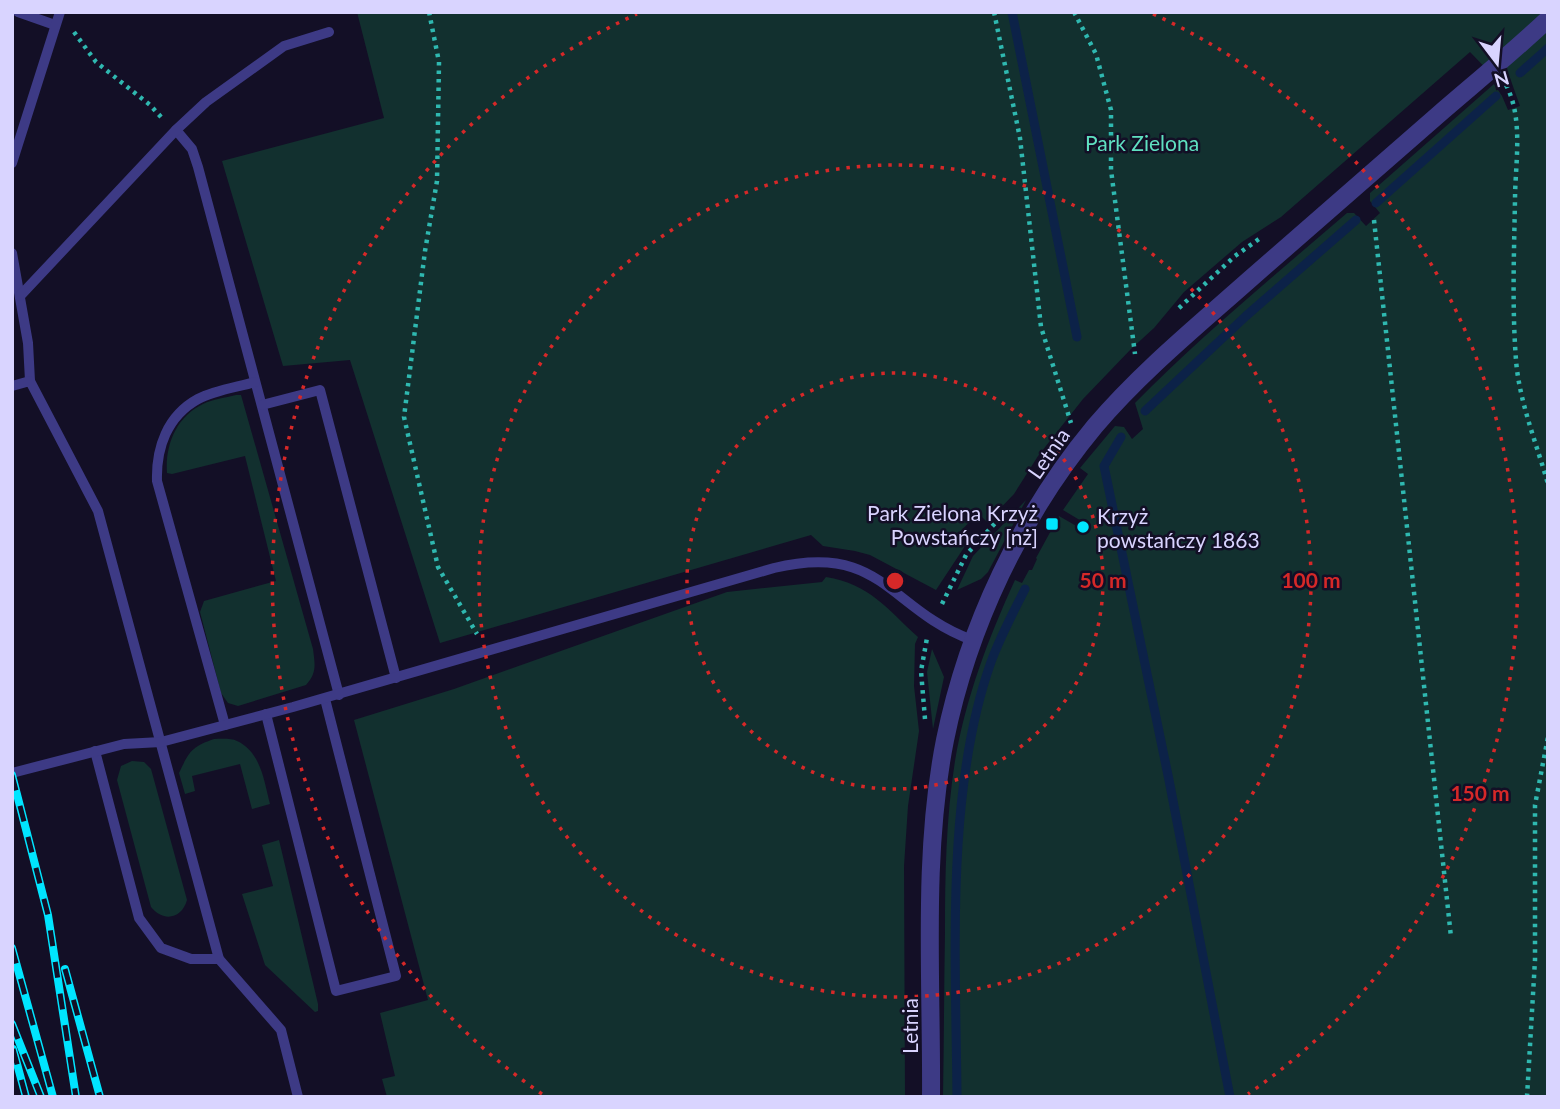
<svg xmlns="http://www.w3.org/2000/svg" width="1560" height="1109" font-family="Lato,sans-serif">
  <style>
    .green { fill: #12302f }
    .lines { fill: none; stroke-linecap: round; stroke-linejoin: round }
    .stream { stroke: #0c2248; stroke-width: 9 }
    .path { stroke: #2fb8b0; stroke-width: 4.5; stroke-dasharray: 3.5 5; stroke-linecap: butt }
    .service { stroke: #3d3a85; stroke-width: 10 }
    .minor { stroke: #3d3a85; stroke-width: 18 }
    .rail-casing { stroke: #00e5ff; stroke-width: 8 }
    .rail { stroke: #130f26; stroke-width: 5; stroke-dasharray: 16; stroke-linecap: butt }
    .ring { fill: none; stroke: #d62828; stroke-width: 3.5; stroke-dasharray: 3.5 7 }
    .poi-dot { fill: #00e5ff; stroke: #130f26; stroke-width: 2.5 }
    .labels { text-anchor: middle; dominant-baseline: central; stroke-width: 5; stroke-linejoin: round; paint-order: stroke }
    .park-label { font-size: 21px; fill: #5fe0c0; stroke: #130f26 }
    .street-label { font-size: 21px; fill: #d9d4ff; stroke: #130f26 }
    .poi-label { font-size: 21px; fill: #d9d4ff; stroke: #130f26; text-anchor: end }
    .centre { fill: #d62828; stroke: #130f26; stroke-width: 3.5 }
    .ring-label { font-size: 21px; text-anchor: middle; font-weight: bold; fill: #d62828; stroke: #130f26; stroke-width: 5; stroke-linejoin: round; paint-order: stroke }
  </style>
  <rect width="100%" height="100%" fill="#130f26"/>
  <g class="green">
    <path d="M 357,12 L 1548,12 L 1548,1097 L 943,1097 C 944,1042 944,987 945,932 C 945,875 946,818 955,761 C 966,697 988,639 1015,580 L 1022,583 L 1029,570 L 1032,570 L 1037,559 L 1036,558 L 1059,516 L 1085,531 L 1088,525 L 1063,510 L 1088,474 L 1080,468 L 1115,426 L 1124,427 L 1132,439 L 1143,429 L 1135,403 C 1202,335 1275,275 1347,213 L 1354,213 L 1366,226 L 1380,213 L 1370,201 L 1370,193 L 1494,84 L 1502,96 L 1508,110 L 1520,106 L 1510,78 L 1501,84 L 1470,52 L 1281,217 L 1242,242 L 1184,292 L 1154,328 L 1131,349 L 1083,399 L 1038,456 L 1014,494 L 987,522 L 978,513 L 958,534 L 967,543 L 936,590 L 870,555 L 855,551 L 823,546 L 811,535 L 440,643 L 350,360 L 283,366 L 222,161 L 384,118 Z"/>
    <path d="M 236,395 L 241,395 L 313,649 C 315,665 317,673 306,685 L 238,706 L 228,703 L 221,693 L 200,612 L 204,601 L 276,581 L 245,456 L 172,474 L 167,473 C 165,445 176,417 203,404 C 213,399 225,398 236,395 Z"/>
    <path d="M 1026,500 L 988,572 L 981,579 L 957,590 L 973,556 Z"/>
    <path d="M 826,577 C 870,584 887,609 918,637 L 915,644 L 914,686 L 919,731 L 908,806 L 904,866 L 905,1097 L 387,1097 L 382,1079 L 395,1076 L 380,1013 L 428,1000 L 354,720 L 454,689 L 727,592 L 822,582 Z"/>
    <path d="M 932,649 L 944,677 L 933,729 L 927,672 Z"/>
    <path d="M 214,739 C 221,739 231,738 237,741 C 261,752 264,781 270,804 L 252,809 L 240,764 L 192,776 L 195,791 L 185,794 L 179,773 C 189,752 191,747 214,739 Z"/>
    <path d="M 132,761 L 144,762 L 151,769 L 187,900 C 182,918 164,923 151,907 L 117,780 L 121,766 Z"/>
    <path d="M 279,840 L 318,1004 L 318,1011 L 315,1012 L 265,965 L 242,894 L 273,886 L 262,845 Z"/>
  </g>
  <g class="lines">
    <g class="stream">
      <path d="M 1012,12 L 1077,337"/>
      <path d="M 1520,73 L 1548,48"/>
      <path d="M 1376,203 L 1496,96"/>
      <path d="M 1145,411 L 1246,316 L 1356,220"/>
      <path d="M 1121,437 L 1104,466 L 1169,780 L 1230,1097"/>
      <path d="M 957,1097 C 956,961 945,791 991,662 C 1000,637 1013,613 1025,589"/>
    </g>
    <g class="path">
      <path d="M 429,12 L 439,62 L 437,181 L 425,251 L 404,417 L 438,567 L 477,634"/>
      <path d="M 994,12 L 1020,138 L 1041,327 L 1071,423"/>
      <path d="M 1074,12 L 1096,54 L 1111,110 L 1111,170 L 1135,354"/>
      <path d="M 74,32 L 96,62 L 150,105 L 162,118"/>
      <path d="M 1506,85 C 1524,119 1515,164 1515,200 C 1514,253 1512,308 1516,360 C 1519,401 1537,445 1548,484"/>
      <path d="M 1374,220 L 1451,937"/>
      <path d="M 1179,308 L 1235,256 L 1259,239"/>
      <path d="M 942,604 L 966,555 L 1008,509"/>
      <path d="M 925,719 L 921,671 L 927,638"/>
      <path d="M 1527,1097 L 1535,960 L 1535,805 L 1548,737"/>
    </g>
    <g class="service">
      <path d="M 18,12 L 55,25"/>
      <path d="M 176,130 L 192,149 L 198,167 L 339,695"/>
      <path d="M 12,163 L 60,12"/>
      <path d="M 12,253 L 28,343 L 30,381"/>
      <path d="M 20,296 L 176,130 L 206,102 L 284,46 L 329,32"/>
      <path d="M 12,386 L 30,381 L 98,511 L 219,959 L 281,1030 L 298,1097"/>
      <path d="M 262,405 L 320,390 L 396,678"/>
      <path d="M 266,714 L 336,991 L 396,976 L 325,699"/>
      <path d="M 225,725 L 157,481 C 156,448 167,416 198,399 C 215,390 238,387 255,382"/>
      <path d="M 95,751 L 139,918 L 161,948 L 191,959 L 219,959"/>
      <path d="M 12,773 L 124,744 L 161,742 L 293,707 L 774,568 C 883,542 888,609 972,640"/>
    </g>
    <path class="minor" d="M 931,1097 C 932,979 922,856 945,740 C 968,627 1021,515 1095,426 C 1141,372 1196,327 1249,280 C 1312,225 1375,170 1438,115 C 1475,83 1513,52 1548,19"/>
    <defs>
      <g id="rail">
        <path d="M 12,775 L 48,915 L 76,1097"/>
        <path d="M 12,948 L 53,1097"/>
        <path d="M 65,969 L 100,1097"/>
        <path d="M 12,1024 L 41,1097"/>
        <path d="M 13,1049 L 26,1097"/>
      </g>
    </defs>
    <use href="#rail" class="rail-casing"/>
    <use href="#rail" class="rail"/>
  </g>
  <g class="ring">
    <circle cx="895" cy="581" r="208"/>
    <circle cx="895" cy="581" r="416"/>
    <path d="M542 1094A623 623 0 0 1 637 14M1153 14A623 623 0 0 1 1248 1094"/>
  </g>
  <g class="poi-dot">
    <rect x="1045" y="517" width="14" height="14" rx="3.5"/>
    <circle cx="1083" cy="527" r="7"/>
  </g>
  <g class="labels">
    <g class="park-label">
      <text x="1142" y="142">Park Zielona</text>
    </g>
    <g class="street-label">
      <text transform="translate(1048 453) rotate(-55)">Letnia</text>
      <text transform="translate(909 1026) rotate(-90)">Letnia</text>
    </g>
    <g class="poi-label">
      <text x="1038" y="512">Park Zielona Krzyż<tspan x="1038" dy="24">Powstańczy [nż]</tspan></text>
      <text x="1097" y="515" text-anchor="start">Krzyż<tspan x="1097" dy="24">powstańczy 1863</tspan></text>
    </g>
  </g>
  <circle cx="895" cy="581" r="10" class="centre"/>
  <g class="ring-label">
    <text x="1103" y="588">50 m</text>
    <text x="1311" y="588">100 m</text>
    <text x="1480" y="801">150 m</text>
  </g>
  <rect width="1560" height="1109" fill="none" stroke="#d9d4ff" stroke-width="28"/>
  <g transform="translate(1497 63) rotate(164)" stroke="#130f26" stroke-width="5" paint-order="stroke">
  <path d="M0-5L12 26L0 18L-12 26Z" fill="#d9d4ff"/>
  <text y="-10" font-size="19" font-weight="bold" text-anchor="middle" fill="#d9d4ff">N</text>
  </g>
</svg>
